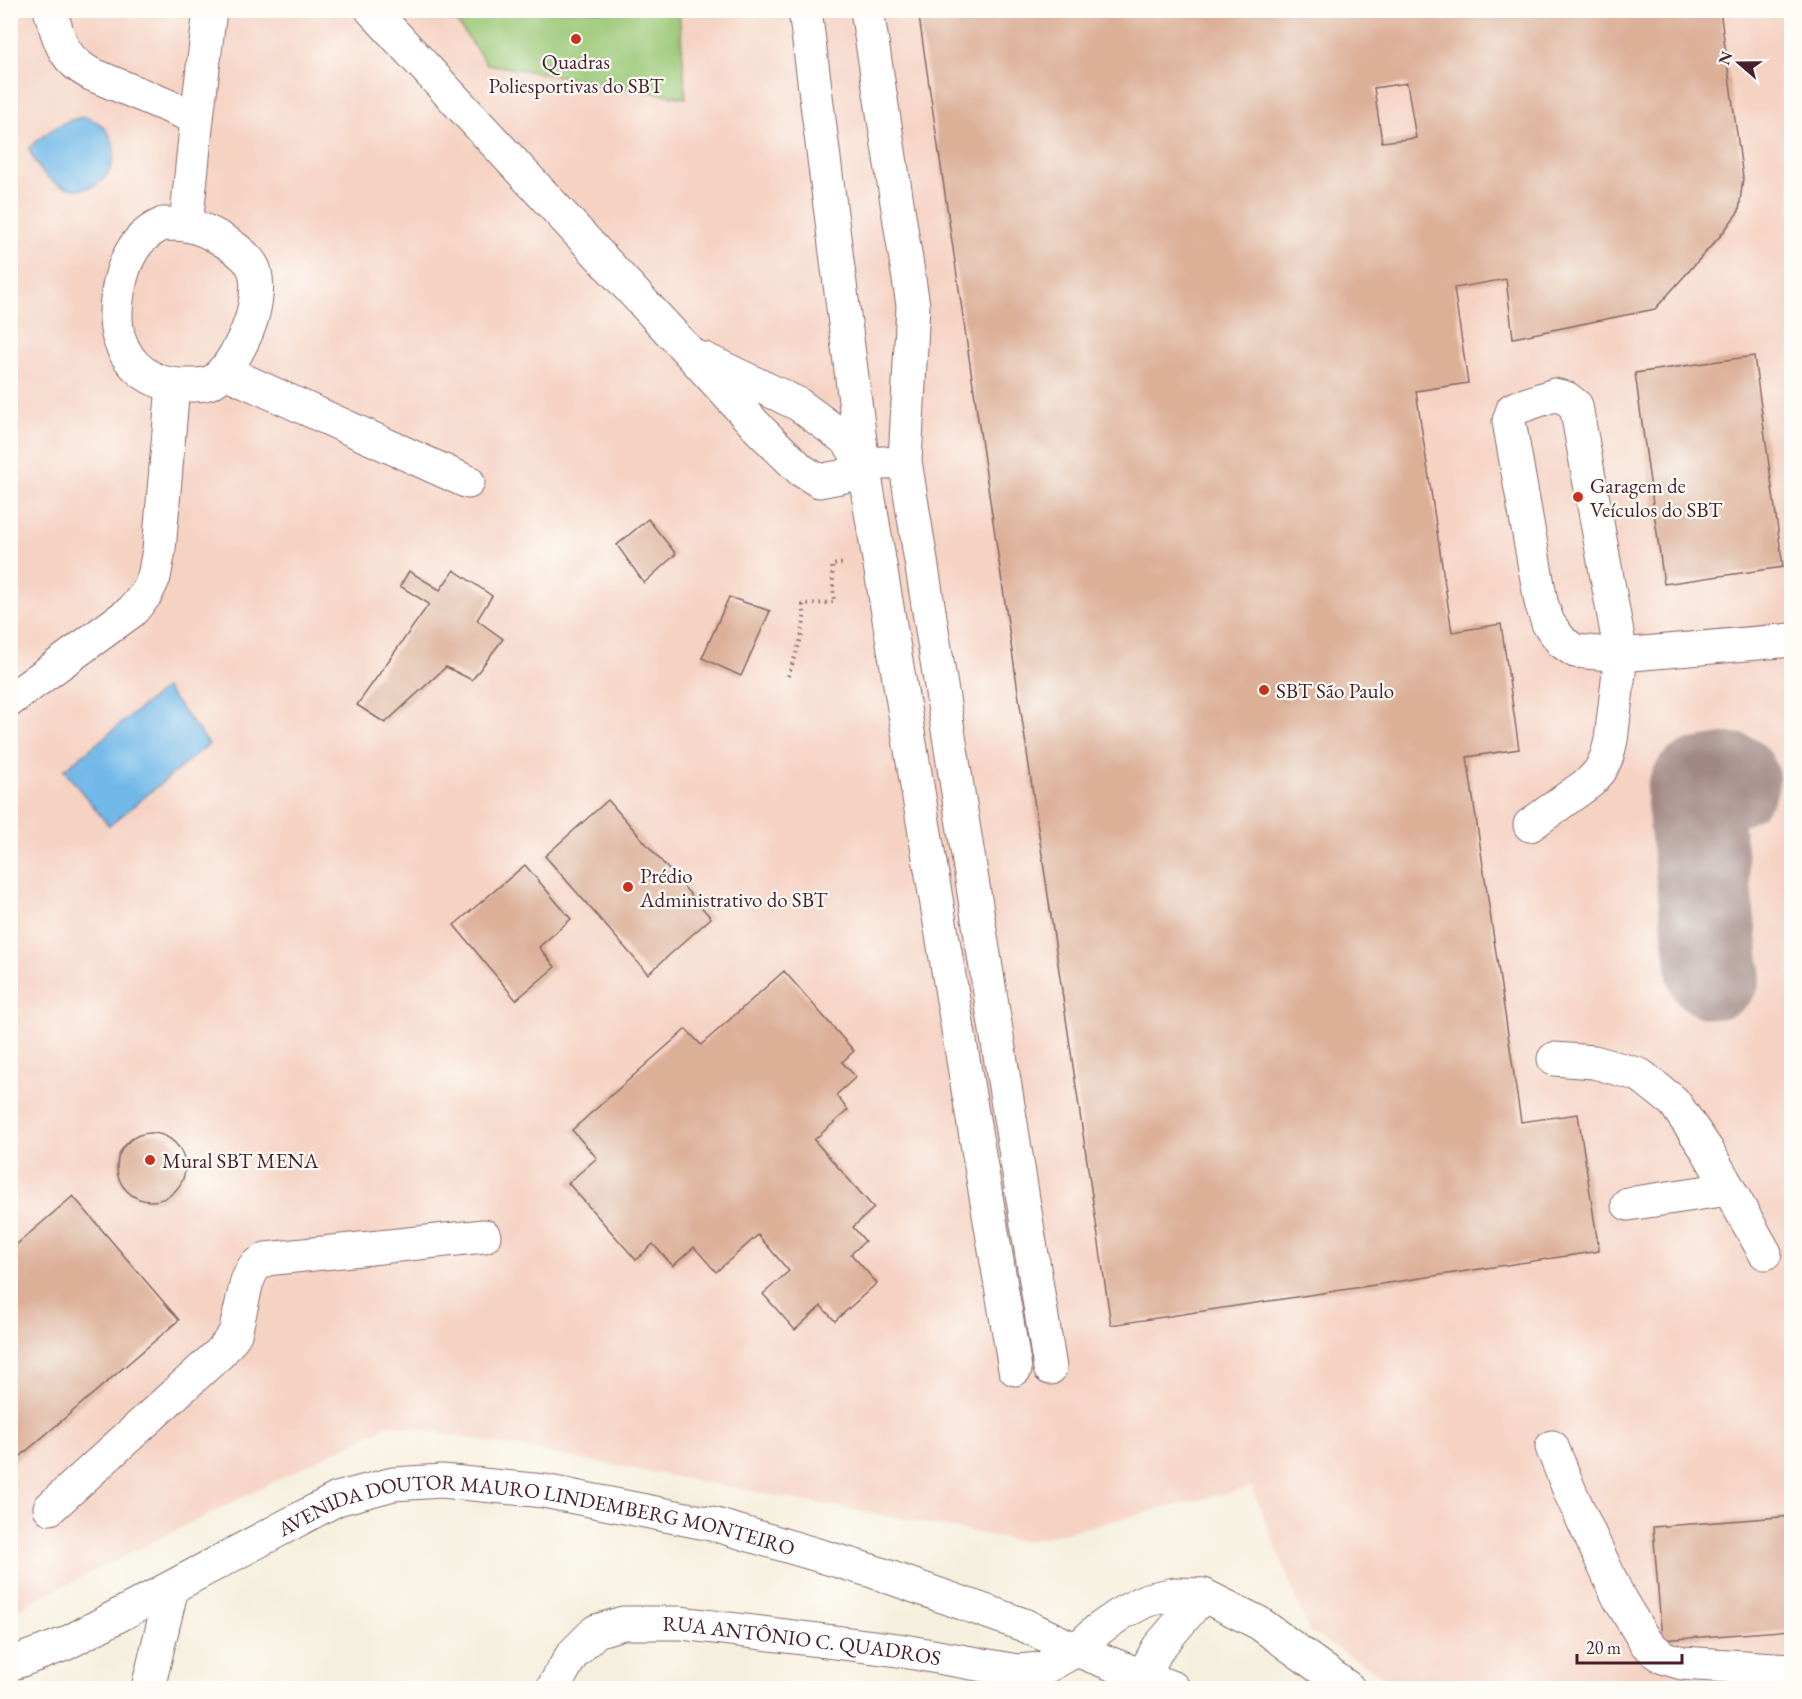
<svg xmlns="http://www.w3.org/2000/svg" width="1802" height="1699" font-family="'EB Garamond',serif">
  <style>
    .built { fill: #f5d2c2 }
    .green { fill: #99c775; stroke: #727350; stroke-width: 1.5 }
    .water { fill: #70b8e8; stroke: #5d6c8a; stroke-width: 1.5 }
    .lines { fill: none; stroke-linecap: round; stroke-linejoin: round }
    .taxiway { stroke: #a08784; stroke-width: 94 }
    .building { fill: #dcaf97; fill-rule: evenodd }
    .minor-casing { stroke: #866869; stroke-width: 35 }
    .path { stroke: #866869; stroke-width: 4; stroke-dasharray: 1.5 4.5; stroke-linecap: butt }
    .minor { stroke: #fff; stroke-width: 33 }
    .poi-dot { fill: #c8321e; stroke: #fdfcf7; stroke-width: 2 }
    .labels { text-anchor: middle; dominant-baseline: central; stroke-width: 4.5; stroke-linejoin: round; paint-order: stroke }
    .poi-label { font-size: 21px; fill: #4a1f2b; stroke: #fdfcf7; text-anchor: start }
    .street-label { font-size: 21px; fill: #4a1f2b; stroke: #fdfcf7 }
  </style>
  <rect width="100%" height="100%" fill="#fdfcf7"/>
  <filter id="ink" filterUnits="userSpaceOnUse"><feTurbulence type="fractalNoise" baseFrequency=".0167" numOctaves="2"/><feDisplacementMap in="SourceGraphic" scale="12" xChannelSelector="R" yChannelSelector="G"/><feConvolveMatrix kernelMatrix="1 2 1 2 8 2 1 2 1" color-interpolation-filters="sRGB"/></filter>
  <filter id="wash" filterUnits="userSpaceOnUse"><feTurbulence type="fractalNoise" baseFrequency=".008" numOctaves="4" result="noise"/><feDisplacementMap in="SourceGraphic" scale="24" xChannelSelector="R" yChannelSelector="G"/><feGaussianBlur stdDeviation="1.35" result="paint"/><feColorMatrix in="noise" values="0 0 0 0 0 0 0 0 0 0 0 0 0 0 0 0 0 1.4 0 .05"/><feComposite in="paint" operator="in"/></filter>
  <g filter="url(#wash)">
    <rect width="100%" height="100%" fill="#f5efdd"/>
    <path class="built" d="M 11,11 L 1791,11 L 1791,1688 L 1402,1688 L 1309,1631 L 1252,1487 L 1025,1542 L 391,1424 L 11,1612 Z"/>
    <path class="green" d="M 449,11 L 679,11 L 686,98 L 487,64 Z"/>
    <g class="water">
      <path d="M 84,117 C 134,128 117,202 65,187 C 47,182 35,165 29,148 C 44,134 63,120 84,117 Z"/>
      <path d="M 165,688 L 209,744 L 109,826 L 64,770 Z"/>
    </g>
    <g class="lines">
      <path class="taxiway" d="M 1714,972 L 1693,794 L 1697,787 L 1701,785 L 1732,780"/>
    </g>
    <g id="blocks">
      <g class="building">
        <path d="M 918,10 L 1720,10 L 1743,178 L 1739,211 L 1721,235 L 1655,309 L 1513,338 L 1506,279 L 1454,288 L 1468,383 L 1416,391 L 1452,632 L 1501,624 L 1519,749 L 1467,757 L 1521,1122 L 1578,1114 L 1599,1251 L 1111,1325 ZM 1407,83 L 1416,138 L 1382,142 L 1374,88 Z"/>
        <path d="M 1754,356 L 1783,567 L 1664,584 L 1635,373 Z"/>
        <path d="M 648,519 L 676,554 L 644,583 L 617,545 Z"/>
        <path d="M 454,570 L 492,596 L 477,620 L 503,639 L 472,680 L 446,667 L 385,723 L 357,705 L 429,604 L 400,586 L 409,571 L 440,590 Z"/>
        <path d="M 729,597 L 770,611 L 741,676 L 702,658 Z"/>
        <path d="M 608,800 L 711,918 L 648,974 L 545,856 Z"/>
        <path d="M 525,865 L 571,919 L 539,947 L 555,967 L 516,1000 L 454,925 Z"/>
        <path d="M 784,971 L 854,1051 L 842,1062 L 856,1077 L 836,1095 L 848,1110 L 814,1140 L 874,1208 L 853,1227 L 865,1241 L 851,1254 L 877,1283 L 835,1321 L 821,1306 L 795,1330 L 763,1294 L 789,1271 L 758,1235 L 716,1272 L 694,1247 L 673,1266 L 653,1244 L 636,1260 L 568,1183 L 597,1158 L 572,1130 L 686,1029 L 701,1045 Z"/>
        <circle cx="151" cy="1167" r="34"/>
        <path d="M 73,1196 L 179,1320 L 10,1465 L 10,1250 Z"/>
        <path d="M 1792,1516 L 1792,1630 L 1662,1640 L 1653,1527 Z"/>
      </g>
    </g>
  </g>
  <g filter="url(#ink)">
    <use href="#blocks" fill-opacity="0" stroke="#866869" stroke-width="1.5"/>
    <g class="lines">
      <defs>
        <g id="minor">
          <path d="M 50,10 C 60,40 61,58 91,74 L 197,118"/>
          <path d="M 372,10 L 689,352 L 760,430 L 801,470 L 819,481 L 845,476 L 863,464 L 884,463"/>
          <path d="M 805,10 L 863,464 L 1015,1369"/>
          <path d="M 867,10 L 913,305 L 905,461 L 1050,1368"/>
          <path d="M 163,224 C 171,224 179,224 186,225 C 206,228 250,252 255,272 C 258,284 256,301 253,313 C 249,331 229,374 211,382 C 202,386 190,385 180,385 C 151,384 128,366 119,338 C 113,318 117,290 123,271 C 131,248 141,234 163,224 Z"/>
          <path d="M 186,225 L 197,118 L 210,10"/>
          <path d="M 704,359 L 798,404 L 848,441 L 863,464"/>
          <path d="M 223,371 L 468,482"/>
          <path d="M 10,700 L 132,611 L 146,594 L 154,577 L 159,550 L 173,385"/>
          <path d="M 1530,825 L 1590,782 L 1600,771 L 1607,756 L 1611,740 L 1621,655 L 1576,406 L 1566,398 L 1554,395 L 1513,409 L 1509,421 L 1541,602 L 1548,623 L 1562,642 L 1575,651 L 1621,655 L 1792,640"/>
          <path d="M 1554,1059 L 1594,1062 L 1640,1075 L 1674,1102 L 1707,1150 L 1765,1253"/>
          <path d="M 1628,1204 L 1728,1189"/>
          <path d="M 1552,1447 L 1571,1494 L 1619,1598 L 1646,1643 L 1663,1657 L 1682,1663 L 1792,1670"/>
          <path d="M 50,1508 L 221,1352 L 235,1334 L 247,1281 L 254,1267 L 266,1259 L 484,1236"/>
          <path id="s1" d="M 10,1662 L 16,1662 L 65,1644 L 337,1499 L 393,1484 L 442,1481 L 544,1491 L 716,1525 L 872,1571 L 1024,1625 L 1076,1650 L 1173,1688"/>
          <path d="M 1143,1676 L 1158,1648 L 1203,1595"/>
          <path d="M 148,1688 L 172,1588"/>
          <path id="s2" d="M 553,1688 L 572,1655 L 596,1631 L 623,1623 L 681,1623 L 898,1650 L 1017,1671 L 1042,1669 L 1076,1650 L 1099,1629 L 1122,1613 L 1147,1600 L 1175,1594 L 1203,1595 L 1259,1623 L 1348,1688"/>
        </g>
      </defs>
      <use href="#minor" class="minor-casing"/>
      <path class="path" d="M 788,676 C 795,655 808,628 803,605 L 834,602 L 832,565 L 845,563"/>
      <use href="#minor" class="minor"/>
    </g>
  </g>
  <g class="poi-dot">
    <circle cx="576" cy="39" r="6"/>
    <circle cx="1578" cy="497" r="6"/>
    <circle cx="1264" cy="690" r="6"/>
    <circle cx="628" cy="887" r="6"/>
    <circle cx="150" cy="1160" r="6"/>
  </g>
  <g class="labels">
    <g class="poi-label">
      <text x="576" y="61" text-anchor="middle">Quadras<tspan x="576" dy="24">Poliesportivas do SBT</tspan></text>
      <text x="1590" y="485">Garagem de<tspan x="1590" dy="24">Veículos do SBT</tspan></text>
      <text x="1276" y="690">SBT São Paulo</text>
      <text x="640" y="875">Prédio<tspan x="640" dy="24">Administrativo do SBT</tspan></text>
      <text x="162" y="1160">Mural SBT MENA</text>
    </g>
    <g class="street-label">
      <text stroke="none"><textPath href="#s1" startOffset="567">AVENIDA DOUTOR MAURO LINDEMBERG MONTEIRO</textPath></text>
      <text stroke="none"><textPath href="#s2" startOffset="280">RUA ANTÔNIO C. QUADROS</textPath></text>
    </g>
  </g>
  <rect width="1802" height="1699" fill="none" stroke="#fdfcf7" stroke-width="36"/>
  <g transform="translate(1739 63) rotate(290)" stroke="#fdfcf7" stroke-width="4.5" paint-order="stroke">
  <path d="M0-4.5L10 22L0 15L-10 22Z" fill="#4a1f2b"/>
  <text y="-9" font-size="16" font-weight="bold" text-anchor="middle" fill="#4a1f2b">N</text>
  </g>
  <path d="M1577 1654v9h105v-9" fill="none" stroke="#4a1f2b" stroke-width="3"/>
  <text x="1586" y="1654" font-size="18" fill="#4a1f2b" stroke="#fdfcf7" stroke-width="4.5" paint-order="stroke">20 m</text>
</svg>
